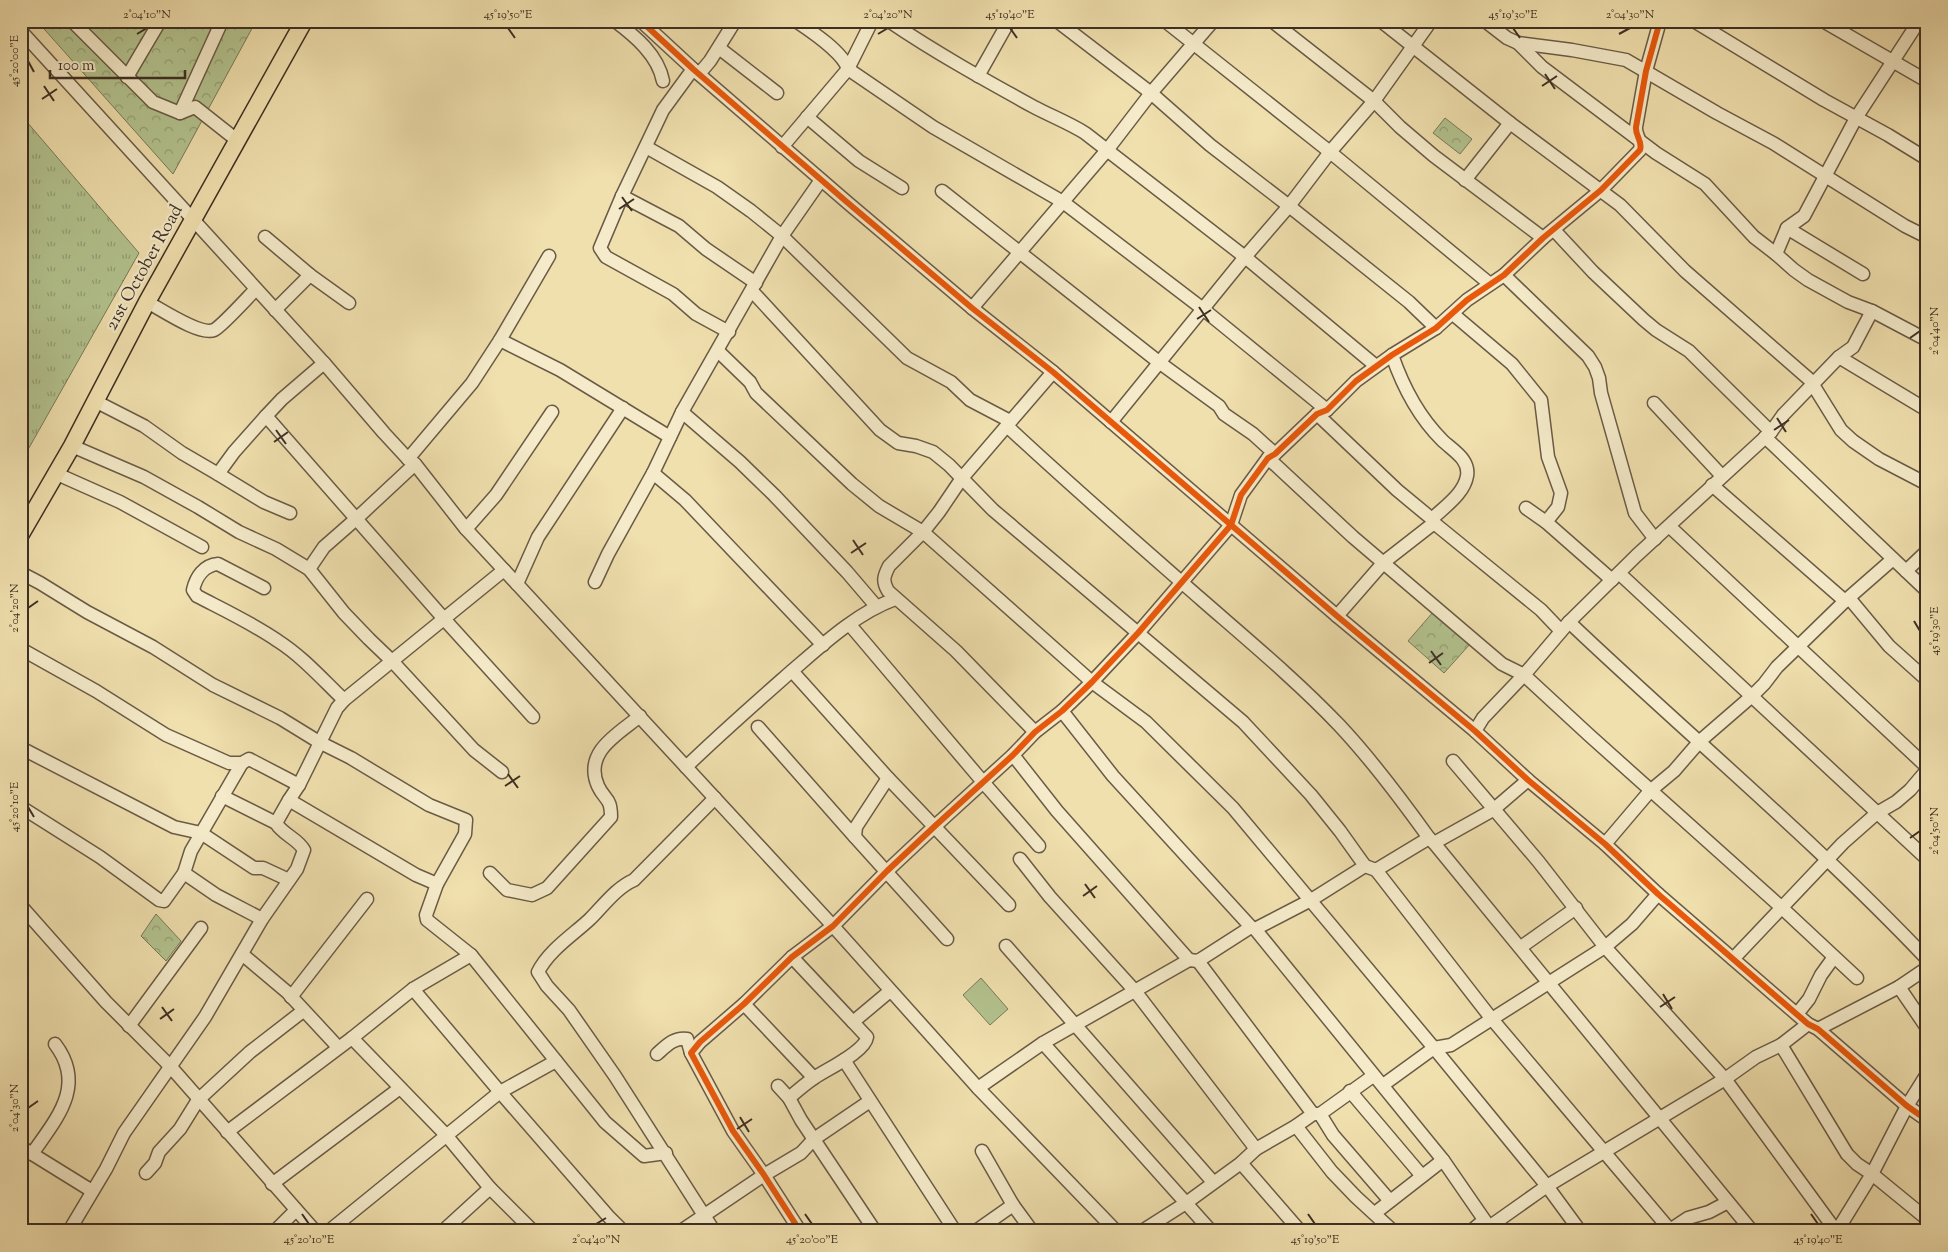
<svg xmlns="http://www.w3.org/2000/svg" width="1948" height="1252" font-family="'Sorts Mill Goudy',serif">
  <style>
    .grass { fill: url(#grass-tufts); stroke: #78795a }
    .park { fill: url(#park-crowns); stroke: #78795a }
    .pitch { fill: #b3c38f; stroke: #78795a }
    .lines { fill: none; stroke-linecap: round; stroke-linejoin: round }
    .minor-casing { stroke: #6a5b46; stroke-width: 15 }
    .major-casing { stroke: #3d2f24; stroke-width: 19 }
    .minor { stroke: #f5ebca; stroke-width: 12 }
    .major { stroke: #f0e0ae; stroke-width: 16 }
    .cycleway-casing { stroke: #f5ebca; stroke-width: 9 }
    .cycleway { stroke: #e8590c; stroke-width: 6 }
    .ticks { fill: none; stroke: #3d2f24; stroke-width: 2 }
    .labels { text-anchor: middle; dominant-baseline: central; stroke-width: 4.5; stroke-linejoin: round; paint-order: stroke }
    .street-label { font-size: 18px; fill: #3d2f24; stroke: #f5ebca }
    .neatline { fill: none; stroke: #3d2f24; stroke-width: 2 }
    .ticks-label { font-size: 12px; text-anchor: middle; fill: #3d2f24 }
  </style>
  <defs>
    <pattern id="grass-tufts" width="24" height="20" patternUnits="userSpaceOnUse" patternTransform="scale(1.25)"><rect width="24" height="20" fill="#b3c38f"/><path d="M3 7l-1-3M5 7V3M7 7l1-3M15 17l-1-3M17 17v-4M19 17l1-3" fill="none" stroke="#939f75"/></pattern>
    <pattern id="park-crowns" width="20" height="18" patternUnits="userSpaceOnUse" patternTransform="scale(1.25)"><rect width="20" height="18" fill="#b3c38f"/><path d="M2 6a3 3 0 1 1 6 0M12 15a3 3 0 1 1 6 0" fill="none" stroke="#939f75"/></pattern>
  </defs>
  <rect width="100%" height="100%" fill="#f0e0ae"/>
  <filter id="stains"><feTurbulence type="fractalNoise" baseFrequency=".004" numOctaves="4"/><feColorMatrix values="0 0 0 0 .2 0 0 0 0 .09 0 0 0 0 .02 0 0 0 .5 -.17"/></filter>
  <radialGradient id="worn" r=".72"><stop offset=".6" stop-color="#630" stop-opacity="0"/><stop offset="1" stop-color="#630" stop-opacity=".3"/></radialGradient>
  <path class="grass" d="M 21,115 L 139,253 L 21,462 Z"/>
  <g class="park">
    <path d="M 37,21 L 256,21 L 173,174 Z"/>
    <path d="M 1445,118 L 1472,139 L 1460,154 L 1433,133 Z"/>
    <path d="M 1434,611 L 1471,643 L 1444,673 L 1408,641 Z"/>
    <path d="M 156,914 L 181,941 L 166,961 L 141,936 Z"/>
  </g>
  <path class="pitch" d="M 981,978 L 1008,1009 L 990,1025 L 963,995 Z"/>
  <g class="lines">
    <defs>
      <g id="minor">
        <path d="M 72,21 L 153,102 L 180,113 L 195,107 L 238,141"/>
        <path d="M 615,21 C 635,36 658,55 663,81"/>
        <path d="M 641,21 L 693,69 L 848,203 L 972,308 L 1053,372 L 1337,616 L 1475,731 L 1528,780 L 1605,844 L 1658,894 L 1808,1024 L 1818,1029 L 1907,1106 L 1927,1120"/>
        <path d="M 796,21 C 811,31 843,52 848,69 L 933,127 L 1063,202 L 1203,309 L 1327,410"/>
        <path d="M 889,21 C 936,53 985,80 1034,107 C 1051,116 1069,123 1085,133 L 1245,257 L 1376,366"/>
        <path d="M 1057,21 L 1151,93 L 1210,145 L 1289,206 L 1409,302 L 1436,328"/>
        <path d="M 1165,21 L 1330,152 L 1490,284"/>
        <path d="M 1272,21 L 1374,101 L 1400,127 L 1434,156 L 1543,238"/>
        <path d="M 1381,21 L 1510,123 L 1620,205 L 1685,271 L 1810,380 L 1841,430 L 1853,441 L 1879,459 L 1927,484"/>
        <path d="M 1485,21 L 1507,38 L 1518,43 L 1542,67 L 1656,153 L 1705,184 L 1754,237 L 1776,254"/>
        <path d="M 1694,21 L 1824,100 L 1888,135 L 1927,159"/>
        <path d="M 1823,21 L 1927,81"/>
        <path d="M 1919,21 L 1856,118 L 1804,216 L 1787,228 L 1776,254 L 1794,270 L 1808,280 L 1848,302 L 1872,311 L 1927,340"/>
        <path d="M 21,31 L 324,363 L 384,433 L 408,459 L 415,464 L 466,529 L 517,584 L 833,926 L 978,1088 L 1116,1231"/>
        <path d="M 1518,43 L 1572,50 L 1626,60 L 1717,113 L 1773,143 L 1905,226 L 1927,237"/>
        <path d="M 719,48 L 777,93"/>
        <path d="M 693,69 L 663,110 L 622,196 L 600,248 L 606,257 L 673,294 L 696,314 L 729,332"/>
        <path d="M 699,74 L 710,61 L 735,21"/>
        <path d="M 978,76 L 1009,21"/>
        <path d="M 127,77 L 160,21"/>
        <path d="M 180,113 L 222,21"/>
        <path d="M 807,117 L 859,161 L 902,188"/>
        <path d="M 646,147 L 717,187 L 751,211 L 782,236 L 907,358 L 951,382 L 970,400 L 1010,421"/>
        <path d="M 782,147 L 848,69 L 872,21"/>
        <path d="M 1465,180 L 1510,123"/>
        <path d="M 942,191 L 1160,363 L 1219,406 L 1224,414 L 1253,434 L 1275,454"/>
        <path d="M 622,196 L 679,226 L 706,249 L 756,283"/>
        <path d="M 1787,228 L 1863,274"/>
        <path d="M 1554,230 L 1593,272 L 1644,320 L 1656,330 L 1689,351 L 1771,432"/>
        <path d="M 265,237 L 310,275 L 349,303"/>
        <path d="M 1504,275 L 1588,356 L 1595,367 L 1599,378 L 1601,393 L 1635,513 L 1655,539"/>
        <path d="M 752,291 L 880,430 L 898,443 L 916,446 L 933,452 L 949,465 L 993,510 L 1243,722 L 1311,795 L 1340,831 L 1365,866"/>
        <path d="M 147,302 C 161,309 200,336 214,330 C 222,326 248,297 256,289"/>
        <path d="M 972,308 L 1108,149 L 1151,93 L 1213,21"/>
        <path d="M 275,310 L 310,275"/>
        <path d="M 1453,314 L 1512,364 L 1541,400 L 1548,457 L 1561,493 L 1558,507 L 1546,522"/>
        <path d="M 500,340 L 560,370 L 670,437"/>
        <path d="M 718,351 L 750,382 L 756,393 L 852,484 L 879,506 L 923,532 L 1092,682 L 1146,722 L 1233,808 L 1434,1048 L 1547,1186 L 1580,1231"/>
        <path d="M 1392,355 C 1403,387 1418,416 1442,440 C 1452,450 1470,459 1467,476 C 1464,494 1444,507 1432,519"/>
        <path d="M 1839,357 L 1927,410"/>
        <path d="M 324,363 L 282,399 L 266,416 L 445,620 L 533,717"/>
        <path d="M 95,401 L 144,426 L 182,453 L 218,474 L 234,452 L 266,416"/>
        <path d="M 1654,403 L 1722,476"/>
        <path d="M 682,412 L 740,462 L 774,495 L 847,572 L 876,606"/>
        <path d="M 1317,414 L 1397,490 L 1432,519 L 1434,523 L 1541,610 L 1561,631"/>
        <path d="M 1111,422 L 1245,257 L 1289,206 L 1330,152 L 1374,101 L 1431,21"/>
        <path d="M 1007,426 C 1071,486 1137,543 1202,600 C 1249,641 1297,681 1339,725 C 1372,760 1401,799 1429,838"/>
        <path d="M 1765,437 L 1927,591"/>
        <path d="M 72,446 L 144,477 L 198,507 L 239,532 L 276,549 L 309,569"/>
        <path d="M 1268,458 L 1353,537 L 1502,664 L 1524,675 L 1589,735 L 1781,907 L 1857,978"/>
        <path d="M 408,459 L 472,383 L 500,340 L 549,256"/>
        <path d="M 415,464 L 356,519 L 324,547 L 309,569 L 344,613 L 369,639 L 393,662 L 474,750 L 502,772"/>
        <path d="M 653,473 L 685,500 L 823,645"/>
        <path d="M 57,474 L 120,502 L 202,547"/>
        <path d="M 218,474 L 264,502 L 290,513"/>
        <path d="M 1712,485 L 1845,601"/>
        <path d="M 1526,508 L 1546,522 L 1612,580"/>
        <path d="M 1669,526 L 1927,767"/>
        <path d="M 466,529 L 496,495 L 552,412"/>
        <path d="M 1906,571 L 1927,551"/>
        <path d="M 21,573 L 40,583 L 87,612 L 153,647 L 213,685 L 280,718 L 319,742 L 351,758 L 429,805 L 466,820 L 465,834 L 437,884 L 426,915 L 427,920 L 471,955 L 605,1122 L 644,1156 L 666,1153"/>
        <path d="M 1620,574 L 1927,859"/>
        <path d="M 595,582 L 608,554 L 653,473 L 682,412 L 782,236 L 821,180"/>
        <path d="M 517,584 L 538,537 L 623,408"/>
        <path d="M 264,588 L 218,564 C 204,565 196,577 193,590 L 197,596 C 224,610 252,623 278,641 C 303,657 323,680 344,700"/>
        <path d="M 1849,598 L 1889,646 L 1927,680"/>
        <path d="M 1337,616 L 1384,562 L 1434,523"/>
        <path d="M 1569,622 C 1688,735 1814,840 1927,959"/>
        <path d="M 850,625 L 983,782 L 1039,846"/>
        <path d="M 21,649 L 96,691 L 166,735 L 229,763 L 242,763 L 249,759 L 299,785"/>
        <path d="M 792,671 L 888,778 L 1009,905"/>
        <path d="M 1062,711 L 1113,776 L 1251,927"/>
        <path d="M 758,727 L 855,837"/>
        <path d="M 1475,731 L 1483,718 L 1524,675 L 1569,622 L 1636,556 L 1771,432 L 1783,415 L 1812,385 L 1839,357 L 1853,347 L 1872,311"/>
        <path d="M 1035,732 L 956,651 L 888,591 C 882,581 884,576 889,566 L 923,532 L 939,512 L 962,478 L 1053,372"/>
        <path d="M 21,748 L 174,827 L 201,833 L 254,868 L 263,868 L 289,880"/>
        <path d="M 1013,755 L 1057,811 L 1189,960"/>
        <path d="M 1453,761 L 1538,861 L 1605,947 L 1725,1079 L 1836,1231"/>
        <path d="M 686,767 C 719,735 752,706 786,676 C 819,648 854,614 895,599"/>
        <path d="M 888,778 L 856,827 L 855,837 L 947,939"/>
        <path d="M 21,807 L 100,857 L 159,900 L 164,901 L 184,873 L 191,851 L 242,763"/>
        <path d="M 276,823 L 289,800"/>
        <path d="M 1434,843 L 1752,1231"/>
        <path d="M 1605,844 L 1650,791 L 1674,771 L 1700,741 L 1752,696 L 1764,684 L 1777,667 L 1845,601 L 1893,559"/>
        <path d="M 1020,859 L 1050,897 L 1135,991 L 1256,1149"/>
        <path d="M 1376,870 L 1491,1018 L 1671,1231"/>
        <path d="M 184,873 L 216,895 L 262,919"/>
        <path d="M 490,873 L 507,890 L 532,895 L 547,888 L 611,817 C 611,797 605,801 598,786 C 583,752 618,734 640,716"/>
        <path d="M 437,884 L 416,875 L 289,800 L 299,785 L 337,708 L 344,700 L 504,570"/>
        <path d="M 21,906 L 106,1002 L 170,1066 L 315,1231"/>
        <path d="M 1255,929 L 1443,1160 L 1492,1231"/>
        <path d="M 1006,946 L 1213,1182"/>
        <path d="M 1521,947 L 1576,908"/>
        <path d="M 242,954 L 287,992 L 338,1047"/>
        <path d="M 792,957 L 853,1022"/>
        <path d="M 1733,959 L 1843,843 L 1877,813 L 1896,802 L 1910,790 L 1927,770"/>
        <path d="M 1198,961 L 1313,1114"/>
        <path d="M 1899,987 L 1927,1028"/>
        <path d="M 413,989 L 500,1092 L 608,1216 L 623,1231"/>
        <path d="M 291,997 L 367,899"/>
        <path d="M 744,1004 L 814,1078"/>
        <path d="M 1797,1014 L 1809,999 L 1821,975 L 1834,957"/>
        <path d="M 129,1026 L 201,928"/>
        <path d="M 1818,1029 L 1899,987 L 1927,968"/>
        <path d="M 352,1038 L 446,1135 L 490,1188 L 533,1231"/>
        <path d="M 1043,1043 L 1211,1231"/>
        <path d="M 1781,1045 L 1847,1154 L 1857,1164 L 1872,1174 L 1927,1219"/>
        <path d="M 657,1054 C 666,1046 674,1037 687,1039 L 691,1053"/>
        <path d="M 844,1060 L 955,1231"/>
        <path d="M 1383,1085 L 1434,1048 L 1451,1045 L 1605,947 L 1632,924 L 1658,894"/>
        <path d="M 778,1086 L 789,1098 L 801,1120 L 875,1231"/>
        <path d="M 978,1088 L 1043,1043 L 1189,960 L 1198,961 L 1251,927 L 1255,929 L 1311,900 L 1365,866 L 1376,870 L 1429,838 L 1434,843 L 1493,810 L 1528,780"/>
        <path d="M 1350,1091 L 1422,1176"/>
        <path d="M 789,1098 C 797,1091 805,1084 814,1078 C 827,1069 865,1052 867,1037 L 853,1022 L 890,991"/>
        <path d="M 1320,1114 L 1333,1135 L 1390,1201"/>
        <path d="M 1296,1126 L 1332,1172 L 1356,1197 L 1393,1231"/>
        <path d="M 227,1132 L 352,1038 L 413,989 L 471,955"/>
        <path d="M 21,1147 L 92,1191"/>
        <path d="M 982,1151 L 1013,1205 L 1032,1231"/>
        <path d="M 32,1154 C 56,1119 87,1086 55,1044"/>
        <path d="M 1241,1163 L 1300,1231"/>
        <path d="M 146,1173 L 155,1163 L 159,1152 L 180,1129 L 198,1100 L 250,1052 L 303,1011"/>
        <path d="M 272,1184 L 400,1088"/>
        <path d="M 1375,1213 L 1443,1160"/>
        <path d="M 1489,1227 L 1547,1186 L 1725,1079 L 1756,1057 L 1781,1045 L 1808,1024"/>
        <path d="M 1670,1230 L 1688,1218 L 1709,1212 L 1728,1202"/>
        <path d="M 69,1231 L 106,1169 L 124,1133 L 205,1017 L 262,919 L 297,869 L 304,850 C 297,838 283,835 276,823 L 222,796"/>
        <path d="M 275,1231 L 296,1210"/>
        <path d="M 329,1231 L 500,1092 L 556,1061"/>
        <path d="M 443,1231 L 490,1188"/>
        <path d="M 681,1231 L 764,1175 L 801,1153 L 814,1139 L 870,1101"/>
        <path d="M 714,1231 L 615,1076 L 569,1010 L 547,986 L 538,972 C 549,950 573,935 590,919 C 604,905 616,888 634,880 L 715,798"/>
        <path d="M 800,1231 L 764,1175 L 733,1131 L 691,1053 L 700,1042 L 744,1004 L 792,957 L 833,926 L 887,871 L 935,826 L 1013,755 L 1035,732 L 1062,711 L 1092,682 L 1138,633 L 1231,525 L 1241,495 L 1268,458 L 1275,454 L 1317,414 L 1327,410 L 1356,381 L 1392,355 L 1436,328 L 1467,300 L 1504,275 L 1543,238 L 1601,190 L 1640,150 C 1643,141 1635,136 1636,127 L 1646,71 L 1660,21"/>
        <path d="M 976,1231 L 1013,1205"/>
        <path d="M 1142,1231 L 1186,1203 L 1241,1163 L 1256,1149 L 1296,1126 L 1313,1114 L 1320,1114 L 1373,1076"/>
        <path d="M 1471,1231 L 1483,1221"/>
        <path d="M 1837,1231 L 1872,1174 L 1907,1106 L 1927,1074"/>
      </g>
      <path id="major" d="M 21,534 L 72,446 L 147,302 L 304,21"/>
    </defs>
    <use href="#minor" class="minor-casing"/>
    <use href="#major" class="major-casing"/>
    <use href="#minor" class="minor"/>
    <use href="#major" class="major"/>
    <defs>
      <g id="cycleway">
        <path d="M 641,21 L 693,69 L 848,203 L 972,308 L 1053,372 L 1337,616 L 1475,731 L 1528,780 L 1605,844 L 1658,894 L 1808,1024 L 1818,1029 L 1907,1106 L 1927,1120"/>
        <path d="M 800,1231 L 764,1175 L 733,1131 L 691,1053 L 700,1042 L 744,1004 L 792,957 L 833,926 L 887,871 L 935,826 L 1013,755 L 1035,732 L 1062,711 L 1092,682 L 1138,633 L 1231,525 L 1241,495 L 1268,458 L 1275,454 L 1317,414 L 1327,410 L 1356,381 L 1392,355 L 1436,328 L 1467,300 L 1504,275 L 1543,238 L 1601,190 L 1640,150 C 1643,141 1635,136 1636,127 L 1646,71 L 1660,21"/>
      </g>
    </defs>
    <use href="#cycleway" class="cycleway-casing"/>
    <use href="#cycleway" class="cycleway"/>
  </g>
  <path class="ticks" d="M 508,28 L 515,38M 1010,28 L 1017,38M 1513,28 L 1520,38M 137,34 L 147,28M 878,34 L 888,28M 1619,34 L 1630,28M 28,61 L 34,72M 1545,74 L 1555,89M 44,86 L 54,101M 1542,86 L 1557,76M 42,99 L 57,89M 622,197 L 632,211M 619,209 L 634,199M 1199,307 L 1209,322M 1197,319 L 1211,310M 1910,338 L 1920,331M 1777,418 L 1786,432M 276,430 L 286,444M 1774,430 L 1789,420M 274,442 L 288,432M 853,540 L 863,555M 851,553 L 866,543M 28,608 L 38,601M 1914,621 L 1920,631M 1431,651 L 1441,665M 1429,663 L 1443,653M 508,774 L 518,788M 505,786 L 520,776M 28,807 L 34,817M 1910,838 L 1920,831M 1085,884 L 1095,898M 1083,896 L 1097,886M 1663,994 L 1672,1009M 162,1007 L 172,1021M 1660,1007 L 1675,997M 160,1019 L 174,1009M 28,1108 L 38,1101M 740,1117 L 749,1132M 737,1129 L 752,1119M 302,1214 L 309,1224M 805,1214 L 812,1224M 1308,1214 L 1315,1224M 1811,1214 L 1818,1224M 596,1224 L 606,1218"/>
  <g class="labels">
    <g class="street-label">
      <text transform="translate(145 268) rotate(-61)">21st October Road</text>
    </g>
  </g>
  <rect width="1948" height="1252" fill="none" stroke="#f0e0ae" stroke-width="55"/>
  <path d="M50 70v8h135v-8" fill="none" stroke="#3d2f24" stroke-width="2.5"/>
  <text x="58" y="70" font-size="15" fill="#3d2f24" stroke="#f5ebca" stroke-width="4" paint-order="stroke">100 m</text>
  <rect x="28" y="28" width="1892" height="1196" class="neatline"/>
  <g class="ticks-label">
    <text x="147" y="18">2°04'10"N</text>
    <text x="508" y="18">45°19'50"E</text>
    <text x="888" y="18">2°04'20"N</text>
    <text x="1010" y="18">45°19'40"E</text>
    <text x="1513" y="18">45°19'30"E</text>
    <text x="1630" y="18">2°04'30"N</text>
    <text transform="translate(14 61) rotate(-90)" y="4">45°20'00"E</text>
    <text transform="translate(1934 331) rotate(-90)" y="4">2°04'40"N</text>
    <text transform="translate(14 608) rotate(-90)" y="4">2°04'20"N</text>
    <text transform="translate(1934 631) rotate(-90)" y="4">45°19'30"E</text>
    <text transform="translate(14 807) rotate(-90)" y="4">45°20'10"E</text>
    <text transform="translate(1934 831) rotate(-90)" y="4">2°04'50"N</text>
    <text transform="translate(14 1108) rotate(-90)" y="4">2°04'30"N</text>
    <text x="309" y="1243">45°20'10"E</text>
    <text x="596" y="1243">2°04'40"N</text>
    <text x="812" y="1243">45°20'00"E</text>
    <text x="1315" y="1243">45°19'50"E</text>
    <text x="1818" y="1243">45°19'40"E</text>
  </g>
  <rect width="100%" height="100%" filter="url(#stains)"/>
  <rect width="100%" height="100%" fill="url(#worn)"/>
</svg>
